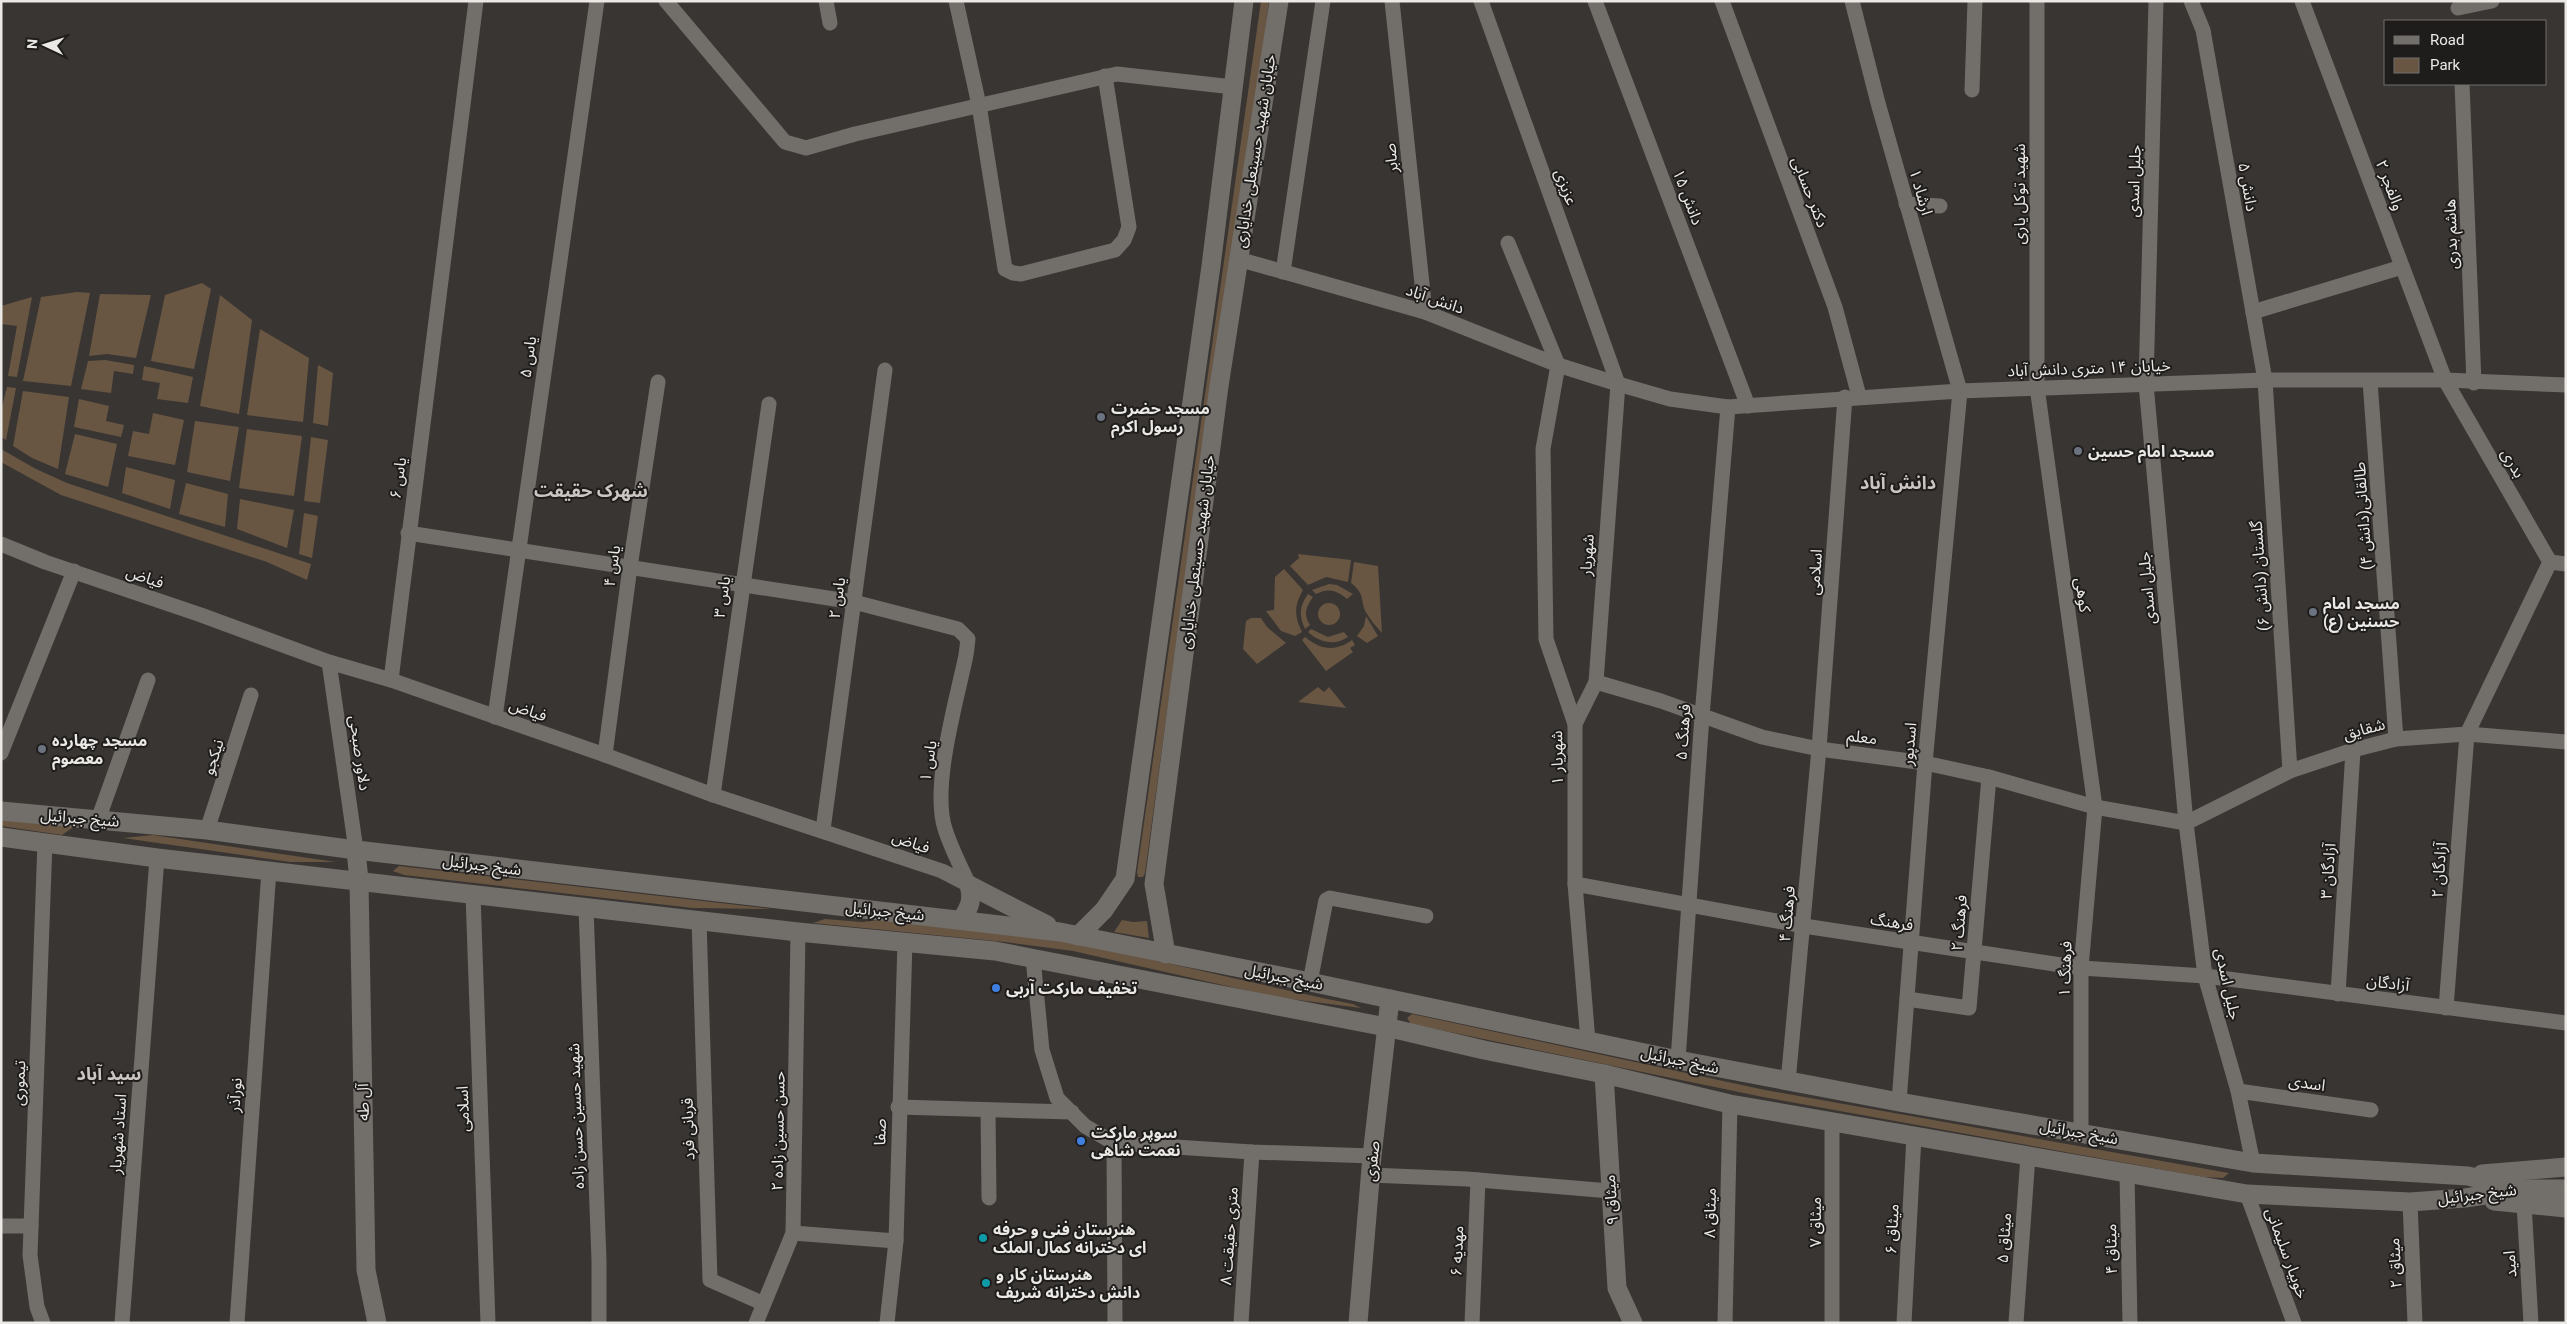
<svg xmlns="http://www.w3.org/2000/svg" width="2567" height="1324" font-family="Roboto,'Noto Sans Arabic',sans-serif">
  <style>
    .green { fill: #685643 }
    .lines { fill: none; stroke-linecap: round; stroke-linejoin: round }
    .minor { stroke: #726e6a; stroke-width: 15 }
    .tertiary { stroke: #726e6a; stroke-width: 19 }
    .worship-dot { fill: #6b7280; stroke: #1f1d1c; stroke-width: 2 }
    .shop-dot { fill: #3f7fe0; stroke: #1f1d1c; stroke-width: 2 }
    .culture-dot { fill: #0f9aa8; stroke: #1f1d1c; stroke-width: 2 }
    .labels { text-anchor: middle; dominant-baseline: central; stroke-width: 4; stroke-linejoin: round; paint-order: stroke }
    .street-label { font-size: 16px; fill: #ebe9e6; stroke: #1f1d1c }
    .poi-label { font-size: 16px; font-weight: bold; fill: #ebe9e6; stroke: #1f1d1c; text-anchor: start }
    .neighbourhood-label { font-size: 18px; font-weight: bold; fill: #cbc6c2; stroke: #1f1d1c }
  </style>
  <rect width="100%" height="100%" fill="#393532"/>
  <g class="green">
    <path d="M 1261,1 L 1269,1 L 1241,209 L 1219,331 L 1145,873 L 1143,877 L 1138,877 L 1137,872 Z"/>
    <path d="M 202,283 L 211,289 L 194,369 L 151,361 L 165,295 Z"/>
    <path d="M 77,292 L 90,293 L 71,386 L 23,381 L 41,297 Z"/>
    <path d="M 100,294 L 151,295 L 136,358 L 107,354 L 89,356 Z"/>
    <path d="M 220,295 L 252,320 L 239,414 L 200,406 Z"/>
    <path d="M 32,297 L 17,377 L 8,376 L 17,326 L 1,324 L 1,306 Z"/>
    <path d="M 260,329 L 309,358 L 303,422 L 247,415 Z"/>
    <path d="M 105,360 L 134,365 L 133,374 L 114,371 L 111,393 L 81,389 L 88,361 Z"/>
    <path d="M 318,365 L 333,373 L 328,426 L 313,423 Z"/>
    <path d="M 144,366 L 193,377 L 188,403 L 157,399 L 160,383 L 142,380 Z"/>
    <path d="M 7,387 L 16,388 L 6,440 L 1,437 L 1,411 Z"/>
    <path d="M 23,391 L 69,397 L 58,469 L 32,458 L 13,446 Z"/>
    <path d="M 79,399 L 109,406 L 106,421 L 124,425 L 121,437 L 74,427 Z"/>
    <path d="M 153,413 L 184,420 L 175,465 L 128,456 L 133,431 L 149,434 Z"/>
    <path d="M 195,421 L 239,427 L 230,481 L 187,472 Z"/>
    <path d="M 247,429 L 302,436 L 294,496 L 239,488 Z"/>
    <path d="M 75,434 L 117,444 L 108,487 L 65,474 Z"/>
    <path d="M 311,437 L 328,440 L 320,503 L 304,501 Z"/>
    <path d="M 1,449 L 36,469 L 67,483 L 311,564 L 307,580 L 267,562 L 61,495 L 1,462 Z"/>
    <path d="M 126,467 L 175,480 L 170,509 L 122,493 Z"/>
    <path d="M 186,483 L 228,494 L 225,527 L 179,514 Z"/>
    <path d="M 240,499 L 294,510 L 287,548 L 237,529 Z"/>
    <path d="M 304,513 L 318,516 L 312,558 L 299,554 Z"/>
    <path d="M 1298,554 L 1351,560 L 1348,582 L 1326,577 L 1308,585 L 1290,566 L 1299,558 Z"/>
    <path d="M 1354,562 L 1378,566 L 1382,633 C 1377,627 1371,621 1367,614 C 1359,601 1367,596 1351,583 Z"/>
    <path d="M 1284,569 L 1303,590 C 1294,606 1294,616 1302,632 L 1295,636 L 1281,631 L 1266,611 L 1274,610 L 1275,577 Z"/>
    <path d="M 1329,584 L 1337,585 L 1353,594 L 1347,599 C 1336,590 1329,588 1316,594 L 1312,590 Z"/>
    <path d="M 1308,594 L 1313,597 C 1306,607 1303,614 1310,625 L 1305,629 C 1299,616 1299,606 1308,594 Z"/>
    <circle cx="1329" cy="614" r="11"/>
    <path d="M 1366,616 L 1378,636 L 1367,643 L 1357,636 L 1364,626 Z"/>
    <path d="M 1251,618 L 1261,618 L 1267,627 L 1286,643 L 1257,664 L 1243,649 L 1246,621 Z"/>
    <path d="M 1311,629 L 1328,637 L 1344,632 L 1348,637 C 1335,646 1320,643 1308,632 Z"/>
    <path d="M 1305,637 C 1321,650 1335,652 1352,640 L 1355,645 L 1350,648 L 1353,652 L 1326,671 L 1302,640 Z"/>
    <path d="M 1318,687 L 1324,692 L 1329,687 L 1346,708 L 1298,702 Z"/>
    <path d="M 1,817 L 75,826 L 62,835 L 1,826 Z"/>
    <path d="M 153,835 L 336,862 L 290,862 L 123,838 Z"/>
    <path d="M 399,866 L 772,909 L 693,908 L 404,875 L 393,871 Z"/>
    <path d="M 825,919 L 862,922 L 879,920 C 945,927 1011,931 1075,944 C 1168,961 1260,986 1353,1004 L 1361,1008 L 1275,997 L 1073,951 L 1005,942 L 813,923 Z"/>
    <path d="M 1122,920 L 1133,922 L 1147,921 L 1149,938 L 1114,932 Z"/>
    <path d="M 1412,1014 L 1765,1090 L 2229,1173 L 2223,1178 L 2203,1177 L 1763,1097 L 1411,1024 L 1407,1018 Z"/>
  </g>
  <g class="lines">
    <g class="minor">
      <path d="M 666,1 L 785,142 L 806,148 L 855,134 L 1117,74 L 1233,87"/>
      <path d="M 826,1 L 830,23"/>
      <path d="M 956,1 L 979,105 L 1005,269 L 1013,273 L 1021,274 L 1115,250 L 1124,240 L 1129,227 L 1105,76"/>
      <path d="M 1392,1 L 1425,312"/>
      <path d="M 1481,1 L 1618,384 L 1596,682 L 1575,724"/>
      <path d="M 1595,1 L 1748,406"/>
      <path d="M 1722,1 L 1835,307 L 1859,396"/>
      <path d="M 1852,1 L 1878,103 L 1960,391 L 1925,763 L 1899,1102"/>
      <path d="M 2037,1 L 2037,387 L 2095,807 L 2081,968 L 2081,1133"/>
      <path d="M 2156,1 L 2146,384 L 2186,823 L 2205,976 L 2238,1091 L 2253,1163"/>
      <path d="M 2191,1 L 2203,30 L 2265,380 L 2290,771"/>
      <path d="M 2302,1 L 2445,380 L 2550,562"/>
      <path d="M 2458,8 L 2492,1"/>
      <path d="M 2462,84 L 2474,383"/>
      <path d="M 1972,90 L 1975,1"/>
      <path d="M 1906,204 L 1940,206"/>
      <path d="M 1508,243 L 1558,365 L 1543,449 L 1546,639 L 1575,724 L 1575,884 L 1588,1041"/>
      <path d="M 1238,259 L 1425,312 L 1558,365 L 1618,384 L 1670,399 L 1728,407 L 1960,391 L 2265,380 L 2445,380 L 2566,385"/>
      <path d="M 1283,272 L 1323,1"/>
      <path d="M 2253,312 L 2402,267"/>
      <path d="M 2370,381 L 2396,739"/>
      <path d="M 408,533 L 854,602 L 958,629 L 968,639 L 966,655 C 957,700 931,786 945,829 C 951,848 961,867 969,885"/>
      <path d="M 1,544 L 45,562 L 201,615 L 329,662 L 391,680 L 605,755 L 713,795 L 942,871 L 969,885"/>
      <path d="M 2550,562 L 2566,564"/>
      <path d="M 329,662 L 356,850"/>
      <path d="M 391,680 L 476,1"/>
      <path d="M 1596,682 L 1661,701 L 1762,737 L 1819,749 L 1925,763 L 1989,777 L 2095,807 L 2186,823 L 2290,771 L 2353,750 L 2396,739 L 2467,734 L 2566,742"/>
      <path d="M 495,717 L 597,1"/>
      <path d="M 1,753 L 74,571"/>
      <path d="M 605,755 L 630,567 L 658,382"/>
      <path d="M 713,795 L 769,404"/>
      <path d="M 98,820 L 148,680"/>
      <path d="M 207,830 L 251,695"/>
      <path d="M 823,830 L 885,370"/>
      <path d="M 1575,884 L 1804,926 L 2081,968 L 2205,976 L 2566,1023"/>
      <path d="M 473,894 L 488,1323"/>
      <path d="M 586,907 L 599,1261 L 599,1323"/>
      <path d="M 699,919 L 710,1280 L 762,1303"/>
      <path d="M 1033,958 L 1042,1050 L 1057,1098 L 1085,1126 L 1114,1143 L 1252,1152 L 1372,1156"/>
      <path d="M 1310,982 L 1326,900 L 1330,898 L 1426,916"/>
      <path d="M 2338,994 L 2353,750"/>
      <path d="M 1907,999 L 1969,1008 L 1989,777"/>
      <path d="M 2446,1008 L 2467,734 L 2550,562"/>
      <path d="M 1678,1060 L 1702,716 L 1728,407"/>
      <path d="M 1788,1082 L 1819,749 L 1845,397"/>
      <path d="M 2238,1091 L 2371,1110"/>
      <path d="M 898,1107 L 1072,1112"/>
      <path d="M 988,1110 L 989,1198"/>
      <path d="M 1832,1122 L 1832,1323"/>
      <path d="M 1114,1143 L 1115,1323"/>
      <path d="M 2127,1174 L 2130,1323"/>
      <path d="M 1370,1175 L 1467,1179 L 1610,1191"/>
      <path d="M 2247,1194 L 2294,1323"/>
      <path d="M 2410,1202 L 2415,1323"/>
      <path d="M 2524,1204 L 2531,1323"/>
      <path d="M 1,1226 L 31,1226"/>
      <path d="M 793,1233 L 896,1241"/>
      <path d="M 43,1323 L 37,1307 L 30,1255 L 45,842"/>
      <path d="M 122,1323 L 157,858"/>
      <path d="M 237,1323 L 269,870"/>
      <path d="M 756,1323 L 793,1233 L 798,932"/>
      <path d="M 887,1323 L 896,1241 L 905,942"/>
      <path d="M 1241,1323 L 1252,1152"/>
      <path d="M 1472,1323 L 1478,1180"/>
      <path d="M 1725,1323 L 1730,1104"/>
      <path d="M 1904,1323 L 1914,1136"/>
      <path d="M 2016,1323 L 2028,1156"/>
    </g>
    <g class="tertiary">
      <path d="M 1,811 L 207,830 L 356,850 L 1060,932 L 1310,982 L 1678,1060 L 1899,1102 L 2253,1163 L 2468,1176 L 2513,1187"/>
      <path d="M 1,837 L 157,858 L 798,932 L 995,951 L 1386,1027 L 1484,1050 L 1604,1074 L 1730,1104 L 2247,1194 L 2410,1202 L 2465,1198 L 2524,1189 L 2566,1189"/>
      <path d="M 356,850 L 359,881 L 366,1270 L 377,1323"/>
      <path d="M 969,885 L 1047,925"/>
      <path d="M 961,920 C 970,907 973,900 969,885"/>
      <path d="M 1078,936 L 1104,910 L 1125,879 L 1211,266 L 1244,1"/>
      <path d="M 1166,954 L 1154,884 L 1219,386 L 1279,1"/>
      <path d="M 1604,1074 L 1617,1288 L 1633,1323"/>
      <path d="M 2482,1174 L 2566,1167"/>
      <path d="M 2494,1201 L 2566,1208"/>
      <path d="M 1358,1323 L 1372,1156 L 1390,999"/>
    </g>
  </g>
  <g class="worship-dot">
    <circle cx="1101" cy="417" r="5"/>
    <circle cx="2078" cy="451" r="5"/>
    <circle cx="2313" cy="612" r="5"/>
    <circle cx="42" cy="749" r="5"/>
  </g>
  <g class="shop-dot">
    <circle cx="996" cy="988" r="5"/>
    <circle cx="1081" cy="1141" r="5"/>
  </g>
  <g class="culture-dot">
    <circle cx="983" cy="1238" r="5"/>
    <circle cx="986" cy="1283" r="5"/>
  </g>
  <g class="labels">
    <g class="street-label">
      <text transform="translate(1255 151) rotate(-81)">خیابان شهید حسینعلی خدایاری</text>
      <text transform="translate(1391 158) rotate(-96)">صابر</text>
      <text transform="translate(2134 181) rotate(-88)">جلیل اسدی</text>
      <text transform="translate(2390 185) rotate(69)">والفجر ۲</text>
      <text transform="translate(1566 187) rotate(70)">عزیزی</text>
      <text transform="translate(2248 187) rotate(80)">دانش ۵</text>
      <text transform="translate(1810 192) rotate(69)">دکتر حسابی</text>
      <text transform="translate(1921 192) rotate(74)">ارشاد ۱</text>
      <text transform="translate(2019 194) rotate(-90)">شهید توکل یاری</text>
      <text transform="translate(1688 197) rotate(69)">دانش ۱۵</text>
      <text transform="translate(2451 234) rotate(-92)">هاشم بدری</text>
      <text transform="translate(1435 299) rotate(19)">دانش آباد</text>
      <text transform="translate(528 357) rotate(-82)">یاس ۵</text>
      <text transform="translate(2089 368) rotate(-2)">خیابان ۱۴ متری دانش آباد</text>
      <text transform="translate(2513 463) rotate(60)">بدری</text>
      <text transform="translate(398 478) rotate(-82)">یاس ۶</text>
      <text transform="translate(2363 516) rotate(-94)">طالقانی(دانش ۴)</text>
      <text transform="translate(1197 552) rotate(-83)">خیابان شهید حسینعلی خدایاری</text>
      <text transform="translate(1587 555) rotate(-86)">شهریار</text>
      <text transform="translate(612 566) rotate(-82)">یاس ۴</text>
      <text transform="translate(1815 572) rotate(-86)">اسلامی</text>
      <text transform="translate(2260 576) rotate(-94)">گلستان (دانش ۶)</text>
      <text transform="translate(145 577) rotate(19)">فیاض</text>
      <text transform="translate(2147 588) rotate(-95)">جلیل اسدی</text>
      <text transform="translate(2083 595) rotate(82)">کوهی</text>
      <text transform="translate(722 597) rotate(-82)">یاس ۳</text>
      <text transform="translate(837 598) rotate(-82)">یاس ۲</text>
      <text transform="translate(528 710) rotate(19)">فیاض</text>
      <text transform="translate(2364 729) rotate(-15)">شقایق</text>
      <text transform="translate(1683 732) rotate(-86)">فرهنگ ۵</text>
      <text transform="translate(1862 737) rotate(7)">معلم</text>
      <text transform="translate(1909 744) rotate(-85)">اسدپور</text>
      <text transform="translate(360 753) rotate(82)">دلاور صبحی</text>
      <text transform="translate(213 757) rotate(-72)">نیکجو</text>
      <text transform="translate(1557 758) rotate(-91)">شهریار ۱</text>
      <text transform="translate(928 761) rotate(-81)">یاس ۱</text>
      <text transform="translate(80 818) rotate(5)">شیخ جبرائیل</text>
      <text transform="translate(911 842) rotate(19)">فیاض</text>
      <text transform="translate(482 865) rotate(7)">شیخ جبرائیل</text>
      <text transform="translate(2439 870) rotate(-86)">آزادگان ۲</text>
      <text transform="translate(2328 871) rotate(-86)">آزادگان ۳</text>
      <text transform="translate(885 911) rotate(6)">شیخ جبرائیل</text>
      <text transform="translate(1787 914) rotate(-85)">فرهنگ ۴</text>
      <text transform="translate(1892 922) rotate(9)">فرهنگ</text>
      <text transform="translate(1959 923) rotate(-85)">فرهنگ ۲</text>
      <text transform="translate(2065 969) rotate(-88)">فرهنگ ۱</text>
      <text transform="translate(1284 977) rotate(11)">شیخ جبرائیل</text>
      <text transform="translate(2388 983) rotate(7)">آزادگان</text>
      <text transform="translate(2228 984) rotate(78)">جلیل اسدی</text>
      <text transform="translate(1680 1060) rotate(12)">شیخ جبرائیل</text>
      <text transform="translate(19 1083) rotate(-88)">تیموری</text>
      <text transform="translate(2307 1083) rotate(8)">اسدی</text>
      <text transform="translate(235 1095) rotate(-86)">نورآذر</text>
      <text transform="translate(363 1102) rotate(-91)">آل طه</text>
      <text transform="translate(463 1109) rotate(-92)">اسلامی</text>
      <text transform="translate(576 1116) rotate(-92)">شهید حسین حسن زاده</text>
      <text transform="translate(688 1129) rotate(-92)">قربانی فرد</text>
      <text transform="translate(778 1131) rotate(-89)">حسن حسین زاده ۲</text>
      <text transform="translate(880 1132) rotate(-89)">صفا</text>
      <text transform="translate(2079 1132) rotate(10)">شیخ جبرائیل</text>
      <text transform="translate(118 1134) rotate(-86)">استاد شهریار</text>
      <text transform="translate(1372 1161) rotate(-84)">صفری</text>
      <text transform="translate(2477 1194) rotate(-7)">شیخ جبرائیل</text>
      <text transform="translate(1611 1200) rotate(-94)">میثاق ۹</text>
      <text transform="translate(1710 1213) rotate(-89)">میثاق ۸</text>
      <text transform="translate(1815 1222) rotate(-90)">میثاق ۷</text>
      <text transform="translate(1892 1229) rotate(-87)">میثاق ۶</text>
      <text transform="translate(1229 1236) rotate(-86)">۸ متری حقیقت</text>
      <text transform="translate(2004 1238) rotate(-86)">میثاق ۵</text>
      <text transform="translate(2111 1249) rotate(-91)">میثاق ۴</text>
      <text transform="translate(1457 1251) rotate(-88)">مهدیه ۶</text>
      <text transform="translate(2287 1253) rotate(70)">خوبیار سلیمانی</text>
      <text transform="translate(2395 1263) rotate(-93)">میثاق ۲</text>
      <text transform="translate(2510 1264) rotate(-94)">امید</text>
    </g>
    <g class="poi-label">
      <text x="1111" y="408">مسجد حضرت<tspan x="1111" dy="18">رسول اکرم</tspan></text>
      <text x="2088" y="451">مسجد امام حسین</text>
      <text x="2323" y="603">مسجد امام<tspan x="2323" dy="18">حسنین (ع)</tspan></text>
      <text x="52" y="740">مسجد چهارده<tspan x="52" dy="18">معصوم</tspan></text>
      <text x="1006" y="988">تخفیف مارکت آربی</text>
      <text x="1091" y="1132">سوپر مارکت<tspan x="1091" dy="18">نعمت شاهی</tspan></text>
      <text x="993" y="1229">هنرستان فنی و حرفه<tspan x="993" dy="18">ای دخترانه کمال الملک</tspan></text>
      <text x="996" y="1274">هنرستان کار و<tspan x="996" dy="18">دانش دخترانه شریف</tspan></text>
    </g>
    <g class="neighbourhood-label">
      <text x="1898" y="482">دانش آباد</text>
      <text x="591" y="490">شهرک حقیقت</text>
      <text x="109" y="1073">سید آباد</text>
    </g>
  </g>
  <rect width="2567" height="1324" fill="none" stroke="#ebe9e6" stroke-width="5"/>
  <rect x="2384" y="20" width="162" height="65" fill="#1f1d1c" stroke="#716f6d"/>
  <rect x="2394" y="36" width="25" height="8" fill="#726e6a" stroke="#716f6d"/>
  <text x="2430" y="45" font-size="15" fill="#ebe9e6">Road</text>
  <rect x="2394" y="58" width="25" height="15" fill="#685643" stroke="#716f6d"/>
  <text x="2430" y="70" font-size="15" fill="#ebe9e6">Park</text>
  <g transform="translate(45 45) rotate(274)" stroke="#1f1d1c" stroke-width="4" paint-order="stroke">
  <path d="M0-4L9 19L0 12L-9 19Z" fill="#ebe9e6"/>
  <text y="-8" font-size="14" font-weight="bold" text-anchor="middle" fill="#ebe9e6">N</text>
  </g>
</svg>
